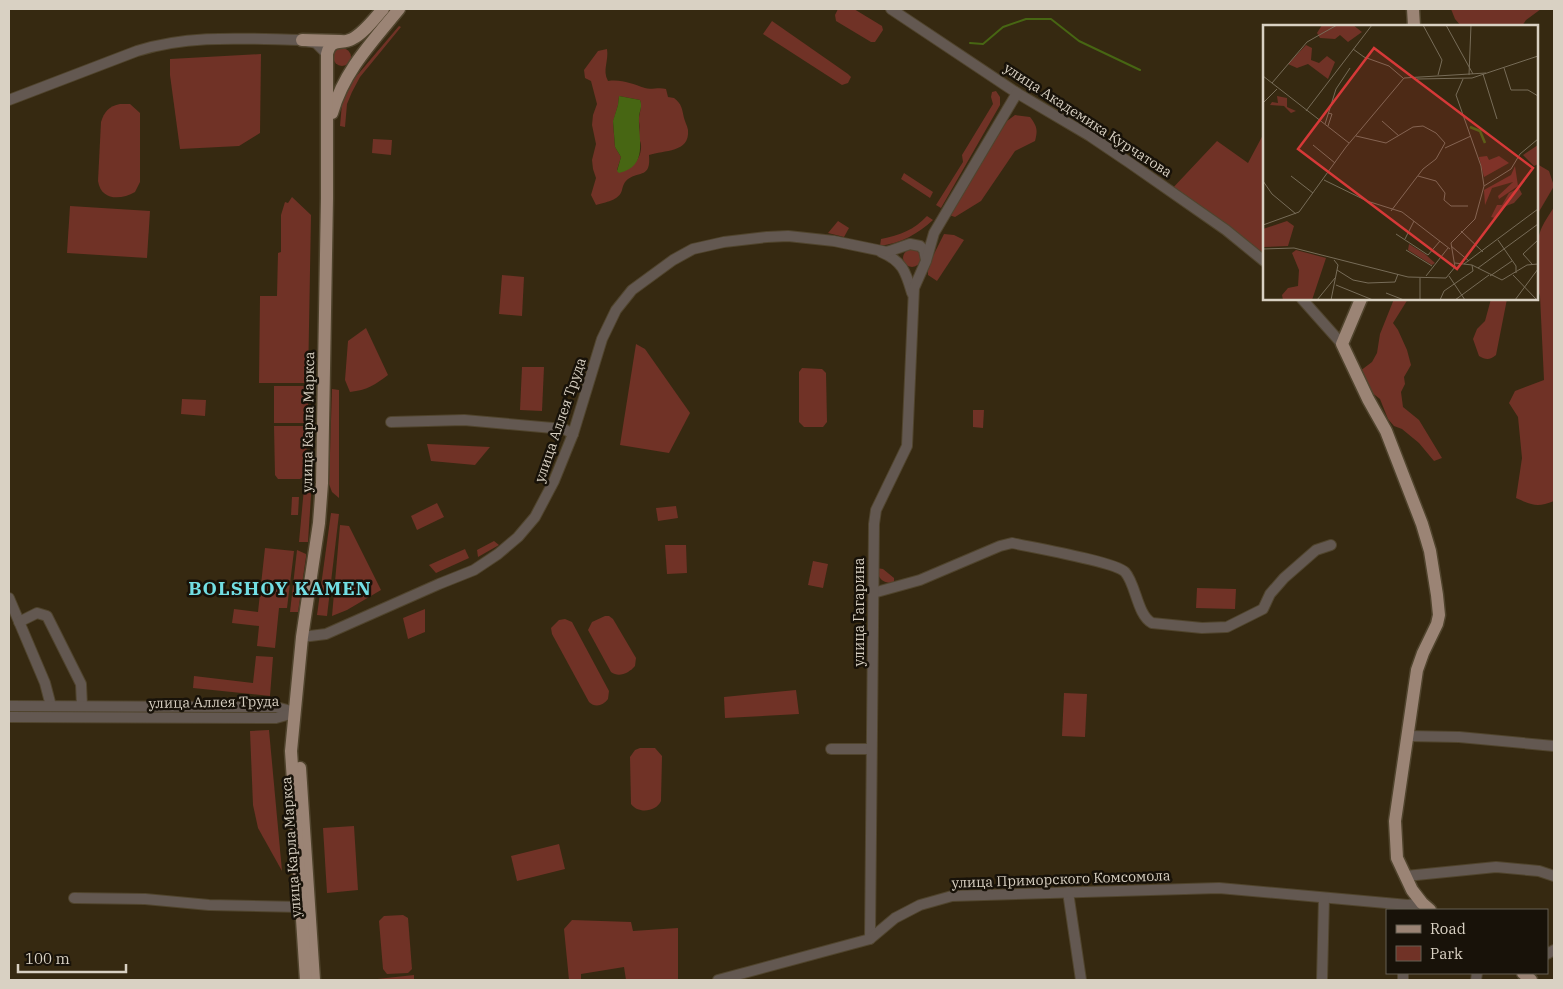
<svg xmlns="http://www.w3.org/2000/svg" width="1563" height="989" viewBox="0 0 1563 989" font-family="'IBM Plex Serif',serif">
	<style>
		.green { fill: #703226; fill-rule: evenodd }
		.water { fill: #476613 }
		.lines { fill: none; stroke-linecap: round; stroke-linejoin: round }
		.stream { stroke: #476613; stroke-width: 2 }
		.minor-casing { stroke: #50442d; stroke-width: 12 }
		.major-casing { stroke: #50442d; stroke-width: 15 }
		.minor { stroke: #635851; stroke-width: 10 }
		.major { stroke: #9b8475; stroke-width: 12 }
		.labels { text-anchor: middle; stroke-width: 5; stroke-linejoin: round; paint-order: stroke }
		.street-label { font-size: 14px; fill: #d9d1c3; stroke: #181209 }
		.district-label { font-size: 19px; font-weight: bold; letter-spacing: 1px; fill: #72dee4; stroke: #181209 }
		.inset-river { fill: none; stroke: #476613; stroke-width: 2.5 }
		.inset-road { fill: none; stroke: #776c58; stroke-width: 1 }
		.view { fill: #d63938; fill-opacity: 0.15; stroke: #d63938; stroke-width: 2.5 }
		.inset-edge { fill: none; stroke: #d9d1c3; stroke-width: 2.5 }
	</style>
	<rect width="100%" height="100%" fill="#362911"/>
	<g class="green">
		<polygon points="838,9 854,9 882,26 883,30 875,42 871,42 836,21 835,15"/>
		<polygon points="1451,9 1541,9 1526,20 1522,26 1461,26 1455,19"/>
		<polygon points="772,21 848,74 851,77 848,83 842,85 763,34"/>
		<polygon points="399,26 401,27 360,77 352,92 347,104 345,127 340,126 342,103 354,79"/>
		<circle cx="342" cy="57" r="9"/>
		<path d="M607 49C609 61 602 70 608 81 622 79 632 84 645 88 650 90 659 87 666 89L668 97 674 98C682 104 682 109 684 118 685 122 687 125 688 130 690 153 664 150 649 155 651 178 640 171 628 179 624 182 623 186 622 190 619 201 605 202 596 205L591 195 596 178 593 169 592 160 596 144 592 125 593 115 597 104 591 81 585 78 584 70 598 51ZM619 96 640 100C643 108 638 114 639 122 640 128 639 131 639 137 639 140 641 142 641 145 642 159 631 170 619 172L617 170 621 157 615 147 613 122 618 105Z"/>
		<polygon points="261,54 260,133 239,146 180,149 170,75 170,59"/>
		<polygon points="996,91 1000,97 1000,105 941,208 936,205 963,162 962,155 993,104 991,97 992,92"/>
		<path d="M120 104H130L140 113V182L135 192C121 200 101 201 98 181L101 122C104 112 109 106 120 104Z"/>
		<path d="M1015 115 1030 117C1037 126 1038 130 1035 141L1015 151 981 201 955 217 949 215 1007 121Z"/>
		<polygon points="1264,133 1264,260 1170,191 1217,141 1248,163"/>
		<polygon points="373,139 392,140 391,155 372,153"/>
		<polygon points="1537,164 1549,171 1554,186 1537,215"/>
		<polygon points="904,173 933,192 930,198 901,179"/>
		<polygon points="292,197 311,215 308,383 259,383 260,296 277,296 278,253 281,252 281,215 285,202 288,203"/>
		<polygon points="70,206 150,211 147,258 67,253"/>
		<path d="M1554 207V501C1537 508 1532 505 1516 498L1522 458 1518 417 1509 403 1515 391 1544 380 1540 296C1534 280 1534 244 1542 227 1545 220 1550 214 1554 207Z"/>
		<path d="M927 216 933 220C918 234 901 243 880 246L881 239C900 235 914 230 927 216Z"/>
		<polygon points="838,221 849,228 844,237 828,233"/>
		<polygon points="944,234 954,235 964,240 937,281 928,275 928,266"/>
		<circle cx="912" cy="258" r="9"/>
		<polygon points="502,275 524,277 522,316 499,314"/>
		<polygon points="1394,299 1408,299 1393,323 1398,330 1407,350 1411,365 1404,377 1405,384 1401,392 1403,407 1419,420 1442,458 1434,461 1419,443 1402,429 1394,426 1388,419 1380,399 1371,392 1360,371 1372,362 1377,353 1380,334"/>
		<path d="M1491 299H1507L1496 355C1490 360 1486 360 1479 356L1473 339 1477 329 1485 321Z"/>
		<path d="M366 328 388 375C375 385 367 390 350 392L345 380 348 341Z"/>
		<polygon points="636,344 645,349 690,413 669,453 620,445"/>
		<polygon points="522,367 544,367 542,411 520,410"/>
		<polygon points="802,368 822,369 826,373 827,422 823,427 804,427 799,422 799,372"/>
		<rect x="274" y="386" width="34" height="37"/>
		<polygon points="332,389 339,390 339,498 332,492 329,484"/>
		<polygon points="182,399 206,400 205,416 181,414"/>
		<polygon points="973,410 984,410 983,428 973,427"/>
		<polygon points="274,426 307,426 306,476 300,479 278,479 275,475"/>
		<polygon points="427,444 490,447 475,465 431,461"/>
		<polygon points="304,488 310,491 311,495 308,542 299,542"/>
		<polygon points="292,497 299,497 298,515 291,515"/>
		<polygon points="437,503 444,517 417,530 411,516"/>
		<polygon points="676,506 678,518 658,521 656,508"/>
		<polygon points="331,513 339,514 327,616 317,615"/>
		<polygon points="340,525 349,526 381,590 347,610 332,616"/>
		<polygon points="494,541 499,545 478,557 477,550"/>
		<polygon points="665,545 686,545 687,573 667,574"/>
		<polygon points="265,548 294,551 287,608 279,608 275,648 257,646 259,626 232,623 234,609 258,612"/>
		<polygon points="465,549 469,558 436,573 429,565"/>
		<polygon points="297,550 306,554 306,557 298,612 290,612"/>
		<polygon points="813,561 828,564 823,588 808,585"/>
		<path d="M877 568 883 569 894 578V583C883 584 877 578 877 568Z"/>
		<polygon points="1197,588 1236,589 1235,609 1196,608"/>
		<polygon points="425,609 425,632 408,639 403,618"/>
		<path d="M605 616H609L613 619 636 658 635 666C629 673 619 678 611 672L588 630 592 622Z"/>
		<path d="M565 619 572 622 609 691 608 699C603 706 595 708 589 702L552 634 551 628 559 620Z"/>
		<polygon points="256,656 273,657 270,696 193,688 194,676 253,683"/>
		<polygon points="796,690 799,714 725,718 724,697"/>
		<polygon points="1064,693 1087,694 1085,737 1062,736"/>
		<rect x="58" y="711" width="180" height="2"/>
		<polygon points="269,730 282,871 258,828 253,805 250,731"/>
		<path d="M640 748H655L662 756 661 801C656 812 638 814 631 804L630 757 635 750Z"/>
		<polygon points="354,826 358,890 327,893 323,828"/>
		<polygon points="559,844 565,869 517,881 511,856"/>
		<polygon points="403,915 408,918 412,969 408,973 387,974 383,969 379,921 384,916"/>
		<polygon points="572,920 631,922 633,931 678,928 678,979 673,980 626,980 624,967 581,974 581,980 569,980 564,929"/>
		<polygon points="414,975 414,980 368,980"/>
	</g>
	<path class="water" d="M619 96 640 100C643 107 639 111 639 118 638 140 649 166 619 173L617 171 621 157 615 147 613 121 618 105Z"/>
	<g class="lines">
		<polyline class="stream" points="970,43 983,44 1003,27 1026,19 1051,19 1079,41 1140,70"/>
		<defs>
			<g id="minor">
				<polyline points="891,9 1017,93 1090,136 1130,163 1226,230 1264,261"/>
				<path d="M9 100 137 51C191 34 247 39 302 40L316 43 327 54"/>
				<path d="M881 252C903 261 906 273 912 293"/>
				<polyline points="1302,299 1342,344"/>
				<polyline points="391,422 464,420 564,429 573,434"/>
				<path d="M873 593 920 580 1000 546 1012 543C1030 547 1116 562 1125 572 1136 584 1137 615 1152 623L1202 628 1227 627 1263 609 1270 594 1284 578 1316 550 1331 545"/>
				<polyline points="9,598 45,683 51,706"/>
				<polyline points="19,622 37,613 47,616 81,684 82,706"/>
				<polyline points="302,637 326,634 439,584 474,570 498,554 518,537 535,517 554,481 573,434 602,339 616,310 632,290 673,260 693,249 724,242 767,237 788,236 834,241 887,252 910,244 920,246 924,250 926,260"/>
				<polyline points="9,706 276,707 295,712"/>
				<polyline points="9,717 276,718 294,713"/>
				<polyline points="1407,736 1459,737 1554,746"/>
				<polyline points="831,749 871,749"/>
				<polyline points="1406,876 1496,867 1539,871 1554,876"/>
				<polyline points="1068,892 1081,980"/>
				<polyline points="74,898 145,899 209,905 301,907"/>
				<polyline points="870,939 874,524 876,510 907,446 914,288 926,261 934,233 1017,93"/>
				<polyline points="1547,954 1554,950"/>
				<polyline points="718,980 870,939 895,918 920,905 952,896 1219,888 1408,905 1422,903"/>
				<polyline points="1322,980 1324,898"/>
				<polyline points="1403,980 1403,973"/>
				<polyline points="1476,980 1477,973"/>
			</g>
			<g id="major">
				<polyline points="1413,9 1414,26"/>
				<polyline points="302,40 341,41"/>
				<path d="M332 113C344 71 372 42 399 9"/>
				<polyline points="1361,299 1342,344 1368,399 1386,431 1422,524 1430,551 1437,595 1439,615 1437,624 1423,653 1417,670 1395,821 1397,858 1412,890 1422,903 1430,910"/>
				<polyline points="300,768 314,980"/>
				<polyline points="1523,973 1531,980"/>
				<path d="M306 980 291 751 302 637 319 523 322 483 327 198V54C331 37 341 45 352 39 364 33 374 19 383 9"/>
			</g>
		</defs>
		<use href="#minor" class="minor-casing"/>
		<use href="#major" class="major-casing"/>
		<use href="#minor" class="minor"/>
		<use href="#major" class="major"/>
	</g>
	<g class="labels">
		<g class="street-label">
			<text transform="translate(1088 120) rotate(33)" y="5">улица Академика Курчатова</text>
			<text transform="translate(560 420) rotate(-71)" y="5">улица Аллея Труда</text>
			<text transform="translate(308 422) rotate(-89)" y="5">улица Карла Маркса</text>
			<text transform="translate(859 612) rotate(-90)" y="5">улица Гагарина</text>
			<text transform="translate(214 702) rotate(-1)" y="5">улица Аллея Труда</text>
			<text transform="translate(291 847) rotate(-94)" y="5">улица Карла Маркса</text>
			<text transform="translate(1061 879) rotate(-2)" y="5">улица Приморского Комсомола</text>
		</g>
		<g class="district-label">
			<text x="280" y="595">BOLSHOY KAMEN</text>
		</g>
	</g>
	<g transform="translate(1263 25)">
		<rect width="275" height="275" fill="#362911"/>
		<path d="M59 0H90L99 7 85 17 77 10 72 14 57 13 54 8ZM43 20 49 23 48 35 56 38 64 31 72 37 65 54 45 39 34 43 25 39ZM14 71 24 73V82L33 86 28 88 21 81 7 80 9 77 15 78ZM275 120V139L271 141 260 130ZM224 131 226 135 236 131 246 138 221 152 216 132ZM252 141 255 161 236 174 235 171 250 157 229 163 222 180 221 165 248 150ZM256 163 259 169 251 178 243 181 232 193 228 192 234 180H239L246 168ZM24 196 31 201 25 221 0 222V204ZM146 219 162 229 172 238 169 240 145 225ZM33 225 63 233 49 275H20L19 270 25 263 35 261 36 245 29 228Z" fill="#703226"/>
		<path class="inset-river" d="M207 102 217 106 222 118"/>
		<path class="inset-road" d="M160 0 179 35 175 50M183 0 210 49M90 24 101 32 126 41 140 53M241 43 248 65H265L275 71M220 49 234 94M206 50 208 0M0 51 86 118M154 54 209 53 275 31M200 54 193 70 218 141 221 161M9 58 44 17 74 0M0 78 14 64M43 86 109 0M119 96 136 111M62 99 73 64 87 43M65 101 69 89 65 88M93 111 123 118 150 102 160 101 173 108 182 118 173 134 160 144 128 186M50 120 72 138M182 123 208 111M28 151 50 168M155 151 173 156 182 168 181 175 188 181H205M61 155 104 176 139 187 187 224M0 156 9 169 33 189M0 200 36 187 83 122 141 53 223 48M198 206 220 227M133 209 165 230 177 216M142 214 151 196M235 215 253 241V248M188 221 206 236M0 224 31 223 145 252 183 253 192 242 188 218 212 194 221 161 248 144 257 129 275 114M143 225 169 241M192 238 209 240 239 255 264 240 275 239M201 239 275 184M269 239 260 229 275 215M215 243 275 199M74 245 90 255 105 258 132 257 135 249M250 250 274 275M163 251 185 223M186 251 202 275M227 251 249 236M73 260 110 275M123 268 141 275M54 275 72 253M68 275 75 240 71 235M157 275V253M177 275 181 266 210 246 209 240M192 275 226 250M252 275 275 244"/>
		<path class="view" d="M111 23 270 143 194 244 35 124Z"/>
		<rect width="275" height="275" class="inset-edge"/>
	</g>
	<rect width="1563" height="989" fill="none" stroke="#d9d1c3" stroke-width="20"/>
	<rect x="1386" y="909" width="162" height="65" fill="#181209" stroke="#655e53"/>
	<rect x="1396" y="925" width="25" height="8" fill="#9b8475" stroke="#655e53"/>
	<text x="1430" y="934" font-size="15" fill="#d9d1c3">Road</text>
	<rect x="1396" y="946" width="25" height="15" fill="#703226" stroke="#655e53"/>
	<text x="1430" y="959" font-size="15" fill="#d9d1c3">Park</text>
	<path d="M18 964v8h108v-8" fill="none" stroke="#d9d1c3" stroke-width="2.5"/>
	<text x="25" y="964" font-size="15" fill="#d9d1c3" stroke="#181209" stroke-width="4" paint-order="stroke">100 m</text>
</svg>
